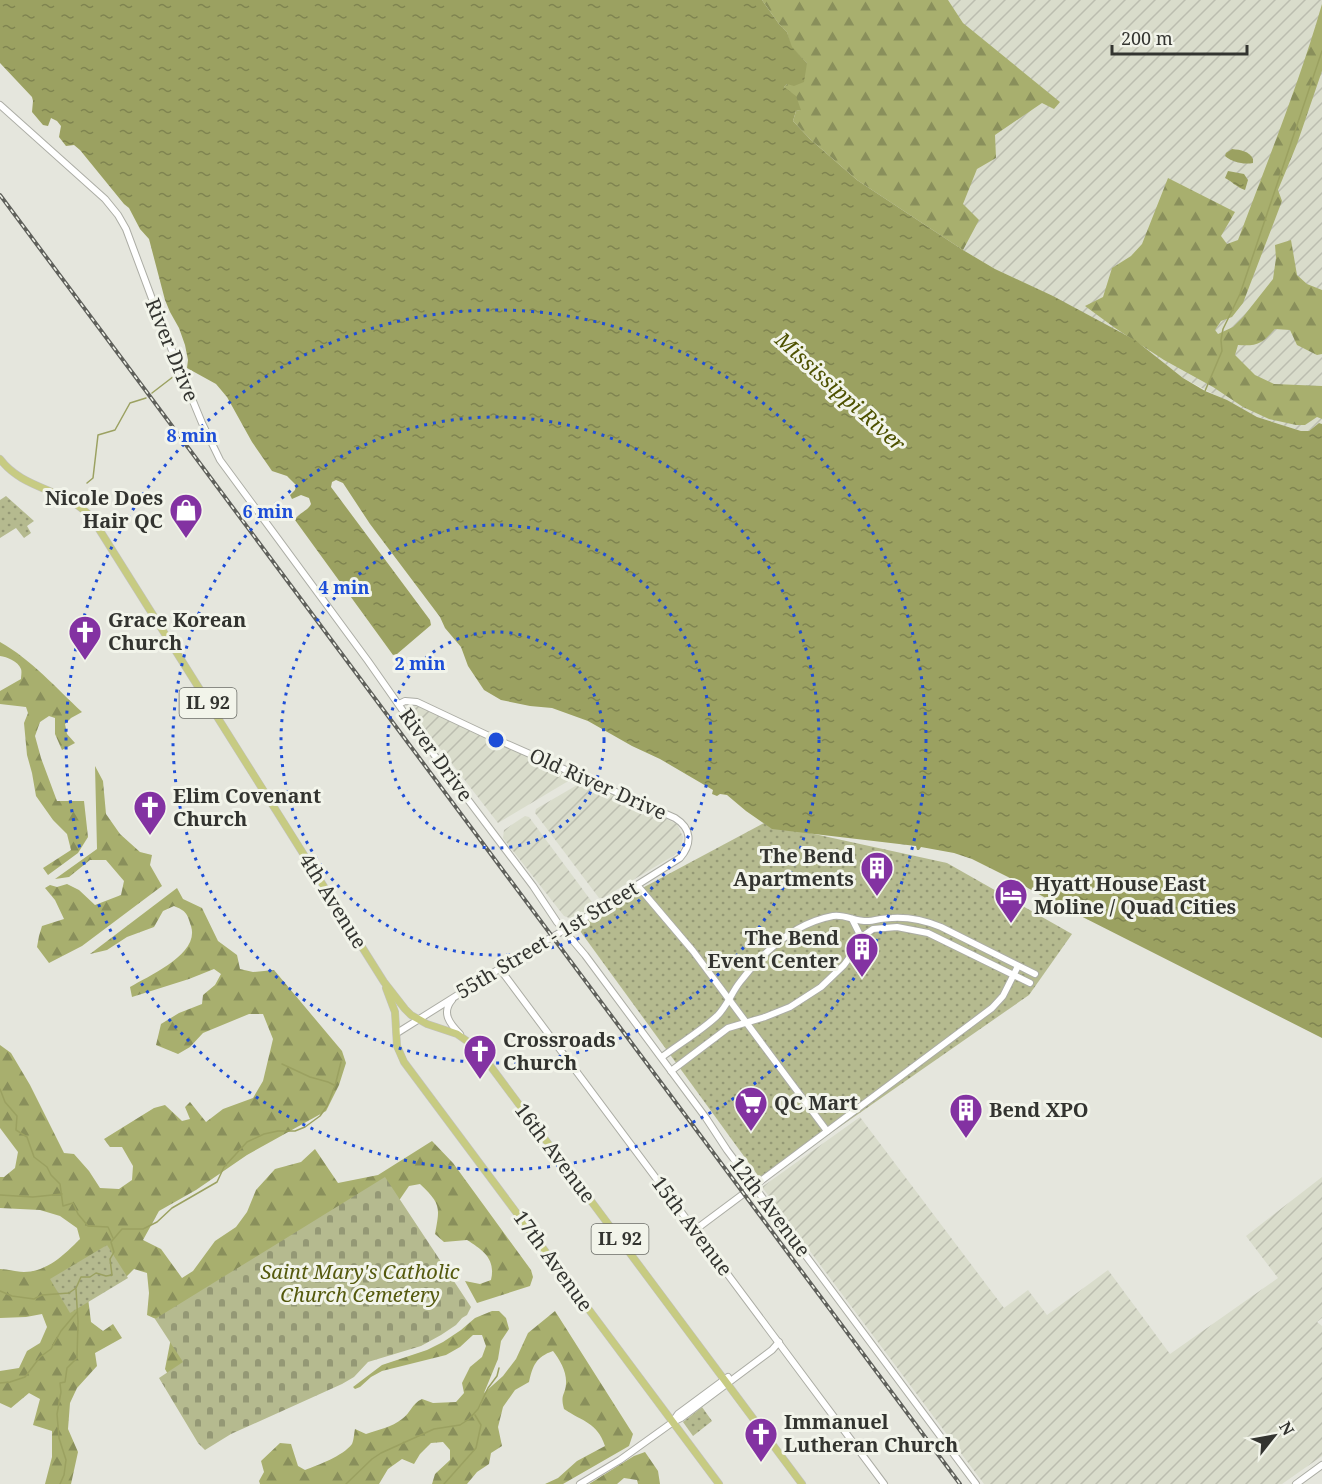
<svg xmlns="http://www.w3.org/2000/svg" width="1322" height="1484" viewBox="0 0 1322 1484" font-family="'Noto Serif',serif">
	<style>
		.industrial { fill: url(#industrial-furrows) }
		.forest { fill: url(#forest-firs) }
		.cemetery { fill: url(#cemetery-stones) }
		.park { fill: url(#park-dots) }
		.water { fill: url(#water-ripples) }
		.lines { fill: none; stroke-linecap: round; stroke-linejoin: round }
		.stream { stroke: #9ba161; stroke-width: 1.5 }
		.secondary-casing { stroke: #acada5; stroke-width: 8 }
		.primary-casing { stroke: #c2c2c1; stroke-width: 8 }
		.secondary { stroke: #fff; stroke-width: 6 }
		.primary { stroke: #c7cb82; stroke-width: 7 }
		.rail-casing { stroke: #5f605b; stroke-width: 4 }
		.rail { stroke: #f2f4ea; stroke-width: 1.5; stroke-dasharray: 4.5; stroke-linecap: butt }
		.ring { fill: none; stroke: #1d4ed8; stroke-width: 3; stroke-dasharray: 3 6 }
		.labels { text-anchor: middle; stroke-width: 6; stroke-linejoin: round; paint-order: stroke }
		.shield { fill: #f2f4ea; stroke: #6c6e68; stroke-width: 1.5 }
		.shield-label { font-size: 18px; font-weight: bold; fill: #333430 }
		.street-label { font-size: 20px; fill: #333430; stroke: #f2f4ea }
		.poi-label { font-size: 20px; font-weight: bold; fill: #333430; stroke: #f2f4ea; text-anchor: start }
		.park-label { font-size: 20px; font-style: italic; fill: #54590d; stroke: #f2f4ea }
		.water-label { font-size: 21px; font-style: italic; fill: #4d5100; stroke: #f2f4ea }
		.centre { fill: #1d4ed8; stroke: #f2f4ea; stroke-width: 3 }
		.ring-label { font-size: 18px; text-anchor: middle; font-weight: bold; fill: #1d4ed8; stroke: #f2f4ea; stroke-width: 6; stroke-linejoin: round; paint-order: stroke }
	</style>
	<defs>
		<pattern id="industrial-furrows" width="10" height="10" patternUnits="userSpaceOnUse" patternTransform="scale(1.5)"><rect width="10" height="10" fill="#d9dccb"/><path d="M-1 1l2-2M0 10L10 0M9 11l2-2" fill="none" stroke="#bbbdaf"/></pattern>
		<pattern id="forest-firs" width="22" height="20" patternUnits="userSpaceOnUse" patternTransform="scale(1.5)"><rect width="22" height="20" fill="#a8af6e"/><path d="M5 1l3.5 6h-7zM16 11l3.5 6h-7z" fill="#898f5b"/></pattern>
		<pattern id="cemetery-stones" width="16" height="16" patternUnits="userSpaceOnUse" patternTransform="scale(1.5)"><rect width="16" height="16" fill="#b5ba8f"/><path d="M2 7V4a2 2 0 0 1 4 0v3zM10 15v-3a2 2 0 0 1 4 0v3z" fill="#949875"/></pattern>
		<pattern id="park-dots" width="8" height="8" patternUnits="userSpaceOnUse" patternTransform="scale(1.5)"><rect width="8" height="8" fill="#b5ba8f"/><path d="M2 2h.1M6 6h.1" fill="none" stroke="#949875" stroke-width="1.8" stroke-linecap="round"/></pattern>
		<pattern id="water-ripples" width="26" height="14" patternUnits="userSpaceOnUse" patternTransform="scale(1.5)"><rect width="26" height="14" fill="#9ba161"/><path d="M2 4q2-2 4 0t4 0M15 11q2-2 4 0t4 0" fill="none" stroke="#7f8450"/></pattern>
	</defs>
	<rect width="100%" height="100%" fill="#e5e6dd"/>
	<g class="industrial">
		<polygon points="762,0 1322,0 1322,424 1319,423 1309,431 1301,431 1257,417 1183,378 1135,340 1052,296 995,269 963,250 857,180 779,24"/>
		<polygon points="415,704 497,743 575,777 498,823 411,711"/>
		<polygon points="584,781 677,824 683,837 681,848 673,856 603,898 599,898 535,813 536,809"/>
		<polygon points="525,816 529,817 592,902 591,907 572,919 564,916 503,838 504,830"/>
		<polygon points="860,1117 1004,1308 1028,1290 1047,1315 1108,1270 1170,1354 1278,1278 1246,1236 1322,1177 1322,1318 1317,1322 1322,1326 1322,1456 1282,1484 984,1484 762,1187"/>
	</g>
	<g class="forest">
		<polygon points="762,0 948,0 963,23 1060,102 1054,109 1042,103 995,135 996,158 977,169 963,204 979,220 963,250 857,180 810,139 793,121 796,111 800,110 784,87 807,63 791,47 787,32 779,24"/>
		<path d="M1322 4V71L1297 144 1278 190 1282 201 1243 303 1232 317 1221 321 1215 330 1218 334 1233 327 1243 317 1273 279 1276 258 1275 245 1291 240 1297 275 1307 284 1322 290V354L1317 355 1297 345 1290 330 1275 329C1261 344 1259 346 1238 345L1235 355 1255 375 1274 384 1322 386V419L1317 417 1305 425H1296L1269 419 1243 407 1213 387 1164 360 1115 328 1085 306 1103 297 1112 268 1131 256 1142 244 1168 178 1235 212 1221 236 1227 244 1238 240C1267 162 1299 84 1322 4Z"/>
		<path d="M0 642C32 660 56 688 82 712L71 718 65 724 67 734 75 743 62 750 55 734V718L49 716 40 722 35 736 41 758 57 801H84L88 837 78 853 48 875 43 868 71 850 67 834 53 820 36 796 32 773 27 755 24 723 28 713 26 707 0 704V691L21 679C21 676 22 672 21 669 18 661 7 657 0 656Z"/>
		<polygon points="95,766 103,781 106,814 120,834 140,852 152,855 150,865 162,886 82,946 49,963 37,947 39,936 42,926 64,919 55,900 45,888 50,885 57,887 67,884 79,890 95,905 121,895 124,881 106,860 90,860 69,877 55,879 97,849"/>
		<path d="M177 888 183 899 202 908 218 941 237 955 240 969 253 972 274 970 342 1051 346 1063 339 1085 326 1111 247 1155 196 1190 159 1211 143 1240 161 1249 182 1278 193 1271 215 1241 236 1227 247 1212 256 1190 275 1169 301 1162 315 1149 338 1183 378 1175 432 1141 453 1163 531 1270 533 1277 530 1286 477 1303 465 1281 480 1284 491 1280C496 1259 483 1250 467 1240L444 1242 435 1234C440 1207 441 1204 420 1184L409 1186 398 1202 200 1350 170 1378 165 1369 171 1338 169 1325 147 1315 149 1293 147 1273 134 1269 123 1280 88 1298 91 1322 103 1331 113 1324 122 1338 95 1353 97 1366 77 1388 70 1403 68 1429 78 1452 71 1484H45L52 1457V1431L33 1425 40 1399 29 1393 11 1408 0 1403V1371L19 1368 27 1351 40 1343 47 1327 42 1314 26 1317 0 1318V1269C8 1269 16 1272 24 1272 47 1272 65 1254 80 1239L77 1228 60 1216 40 1210 0 1208V1177H4L15 1168 18 1152 0 1128V1045L11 1053 30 1085 64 1153 74 1154 89 1171 100 1188 119 1189 132 1180 133 1166 122 1147H110L104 1139 154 1108 165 1105 182 1121 190 1119 185 1107 190 1102 206 1122 223 1109 253 1098 263 1081 273 1039 263 1014H249L203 1033 190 1047 178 1054 156 1045 161 1024 179 1013 202 1004 203 995 215 985 221 974 214 969 189 979 132 997 130 987C150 975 200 954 191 926 187 913 186 911 174 906L163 911 154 927 127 937 107 950 90 954Z"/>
		<path d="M492 1311H499L506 1318 509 1329 501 1341 498 1359 484 1393 503 1376 516 1359 528 1333 555 1311 633 1434 629 1446 563 1484H545L558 1478 577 1461 605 1446C597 1422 583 1422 564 1409 560 1394 565 1396 566 1384 567 1372 560 1360 553 1351 536 1357 533 1365 529 1382L515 1390 503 1407 498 1427 502 1446 491 1453 489 1464 477 1472 467 1484H432L435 1474 450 1460V1450L443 1442 431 1443 420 1454 414 1464 402 1459 388 1469 379 1484H260L259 1481 264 1472 261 1461 280 1443 291 1444 298 1466 305 1470C318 1465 343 1456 352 1444 354 1440 354 1433 355 1429L366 1434C378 1430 392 1427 402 1419 411 1413 411 1404 422 1399L433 1403 456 1402 464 1393 462 1383 470 1367 482 1357 486 1346 482 1335H473L460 1347 446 1355 382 1371 371 1377 360 1387 355 1389 353 1387 382 1365 427 1350 443 1342 461 1330 475 1318Z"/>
		<polygon points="645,1452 658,1471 660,1484 638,1484 637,1480 624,1478 617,1484 589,1484 634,1456"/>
	</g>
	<polygon class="cemetery" points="385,1177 471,1307 467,1315 462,1318 456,1325 441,1335 421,1346 368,1362 354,1377 342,1384 231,1434 205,1450 198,1443 159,1378 183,1362 155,1319"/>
	<g class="park">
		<polygon points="6,496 34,521 27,526 31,533 24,538 16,528 0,538 0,500"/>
		<polygon points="764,823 947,863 1072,934 1029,995 762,1181 575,924"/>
		<polygon points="107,1245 128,1278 70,1313 50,1279"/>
		<polygon points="702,1407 712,1421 693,1436 683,1422"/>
	</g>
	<g class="water">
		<path d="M0 0H762L779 24 787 32 792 47 807 63 804 82 794 86 787 84 784 87 796 96 801 110 796 111 793 121 810 139 857 180 963 250 995 269 1053 296 1135 340 1183 378 1205 391 1227 400 1257 417 1301 431H1309L1319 423 1322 424V1038L1051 901 1010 878 972 859 954 853 921 847 919 850H917L916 846 772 829 746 811 727 795 720 794 717 796 712 794 713 790 660 759 632 746 588 721 552 708 530 706 501 700 484 690 468 666 461 647 445 628 440 617 370 524 343 483 336 480 332 482 331 487 430 620 431 625 397 654 393 655 295 520C298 513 308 511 311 504L309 498 301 495 292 499 290 495 295 490 296 485 287 476 272 471 252 442 227 397 216 384 187 368 188 360 185 345 179 328 170 312 165 300 149 239 140 229 129 208 124 204 80 150 74 145 66 146 59 137 61 126 57 121 51 118 48 126 43 125 32 112 33 101 32 97 0 63Z"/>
		<path d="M1232 149C1241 150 1249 151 1253 159V163C1244 165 1232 162 1225 156L1226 153Z"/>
		<path d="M1228 171 1244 174 1248 180 1245 190C1238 188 1231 181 1225 178Z"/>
	</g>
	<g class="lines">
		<g class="stream">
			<polyline points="1205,391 1222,351 1221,340 1223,329 1240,294 1322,51"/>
			<polyline points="152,393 178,373"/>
			<polyline points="87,483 93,478 98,435 115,430 130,403 146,398"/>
			<polyline points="282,1064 310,1077 328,1082 334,1085"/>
			<polyline points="0,1089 5,1102 17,1116 16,1130 27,1137 34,1157 47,1167 51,1175 60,1184 63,1206 73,1203 78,1214 88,1226 108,1227 113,1238"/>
			<polyline points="0,1195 33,1197 62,1194"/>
			<polyline points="0,1291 12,1296 34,1299 42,1295 69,1293 76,1288 81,1277 90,1277 96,1273 106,1276 112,1275 110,1259 114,1252 111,1242 122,1229 143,1229 157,1222 172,1208 217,1182 224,1167 247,1142 264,1134 278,1131 295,1131 305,1127 320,1116 327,1106 335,1086 341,1062"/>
			<polyline points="0,1383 10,1382 25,1377 40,1357 51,1349 61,1331 77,1312"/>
			<polyline points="60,1484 64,1475 66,1460 59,1438 57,1414 61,1392 60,1383 65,1382 67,1368 77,1358 78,1322 76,1289"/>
			<polyline points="346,1484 372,1459 381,1453 434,1429 460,1425 469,1419 478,1409 488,1388 497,1376 499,1368"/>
			<polyline points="444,1484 476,1448 481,1425 475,1415"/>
		</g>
		<defs>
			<g id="secondary">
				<polyline points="0,105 105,199 118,215 126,229 164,331 202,423 220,460 368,661 429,748 533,886 557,922 585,955 706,1118 727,1150 976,1484"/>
				<polyline points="637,885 693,951 827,1131"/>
				<polyline points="852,919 861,937"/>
				<polyline points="500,969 884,1484"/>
				<path d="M452 1000C441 1013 450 1024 460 1034"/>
				<path d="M397 1033 531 949 575 924 680 858C693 843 691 828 675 818L489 736 417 702 405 701 399 704"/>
				<path d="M662 1057C679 1044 701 1031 717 1016 727 1006 732 992 740 982 763 952 795 923 833 916 845 914 856 922 869 921 876 920 884 918 892 918 908 917 926 921 941 927L1035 974"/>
				<polyline points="671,1071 728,1028 765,1017 790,1007 821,987 844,965 852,954 860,938 873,929 897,927 928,933 1030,983"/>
				<polyline points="695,1230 992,1008 1003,996 1018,966"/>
				<polyline points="673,1421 678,1414 728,1377"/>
				<polyline points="580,1484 620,1460 673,1422 681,1418 772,1350 779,1342"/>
				<polyline points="1296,1484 1322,1465"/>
			</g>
			<g id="primary">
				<path d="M0 459C24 491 66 488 92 518L384 982 405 1009 411 1015 427 1024 457 1034 477 1048 802 1484"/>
				<polyline points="386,988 395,1012 397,1046 404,1062 719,1484"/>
			</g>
		</defs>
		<use href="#secondary" class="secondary-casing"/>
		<use href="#primary" class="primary-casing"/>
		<use href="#secondary" class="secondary"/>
		<use href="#primary" class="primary"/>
		<defs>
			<polyline id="rail" points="0,195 960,1484"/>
		</defs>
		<use href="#rail" class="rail-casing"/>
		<use href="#rail" class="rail"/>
	</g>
	<g class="ring">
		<circle cx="496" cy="740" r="108"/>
		<circle cx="496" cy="740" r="215"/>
		<circle cx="496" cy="740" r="323"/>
		<circle cx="496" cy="740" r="430"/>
	</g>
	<defs>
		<symbol id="shop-pin" viewBox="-11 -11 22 30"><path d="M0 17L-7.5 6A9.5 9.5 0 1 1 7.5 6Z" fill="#8332a2" stroke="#f2f4ea"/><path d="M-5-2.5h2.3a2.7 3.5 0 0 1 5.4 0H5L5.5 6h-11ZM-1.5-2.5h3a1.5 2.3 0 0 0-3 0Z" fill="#fff"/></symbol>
		<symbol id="church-pin" viewBox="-11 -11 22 30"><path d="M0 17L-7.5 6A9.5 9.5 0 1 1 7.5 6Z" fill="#8332a2" stroke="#f2f4ea"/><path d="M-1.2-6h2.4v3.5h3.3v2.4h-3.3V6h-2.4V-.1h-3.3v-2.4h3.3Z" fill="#fff"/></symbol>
		<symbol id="building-pin" viewBox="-11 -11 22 30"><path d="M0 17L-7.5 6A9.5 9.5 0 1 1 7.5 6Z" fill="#8332a2" stroke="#f2f4ea"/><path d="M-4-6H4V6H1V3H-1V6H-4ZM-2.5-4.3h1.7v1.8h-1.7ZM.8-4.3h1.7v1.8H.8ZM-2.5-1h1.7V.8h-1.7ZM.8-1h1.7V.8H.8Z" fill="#fff"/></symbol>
		<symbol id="hotel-pin" viewBox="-11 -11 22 30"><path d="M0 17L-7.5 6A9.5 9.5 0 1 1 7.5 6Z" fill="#8332a2" stroke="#f2f4ea"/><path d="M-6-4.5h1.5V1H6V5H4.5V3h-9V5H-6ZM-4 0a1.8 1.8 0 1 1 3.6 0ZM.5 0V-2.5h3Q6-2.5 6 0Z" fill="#fff"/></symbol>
		<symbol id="supermarket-pin" viewBox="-11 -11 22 30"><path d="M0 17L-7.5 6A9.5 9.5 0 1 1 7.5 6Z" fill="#8332a2" stroke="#f2f4ea"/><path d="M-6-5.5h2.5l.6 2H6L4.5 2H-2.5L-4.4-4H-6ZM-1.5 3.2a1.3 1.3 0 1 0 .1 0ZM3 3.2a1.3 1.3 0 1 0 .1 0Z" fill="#fff"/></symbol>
	</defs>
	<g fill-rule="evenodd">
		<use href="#shop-pin" x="167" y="491" width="38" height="52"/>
		<use href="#church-pin" x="66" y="613" width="38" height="52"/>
		<use href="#church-pin" x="131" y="788" width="38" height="52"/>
		<use href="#building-pin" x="858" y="849" width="38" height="52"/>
		<use href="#hotel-pin" x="992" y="876" width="38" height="52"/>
		<use href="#building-pin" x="843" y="930" width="38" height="52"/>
		<use href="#church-pin" x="461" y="1032" width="38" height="52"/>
		<use href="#supermarket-pin" x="732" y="1084" width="38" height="52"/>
		<use href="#building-pin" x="947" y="1091" width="38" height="52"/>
		<use href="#church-pin" x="742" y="1415" width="38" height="52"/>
	</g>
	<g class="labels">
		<g class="shield">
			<rect x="179.5" y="688" width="57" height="30" rx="4.5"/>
			<rect x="591.5" y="1224" width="57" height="30" rx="4.5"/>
		</g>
		<g class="shield-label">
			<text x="208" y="709">IL 92</text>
			<text x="620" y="1245">IL 92</text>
		</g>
		<g class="street-label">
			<text transform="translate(172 350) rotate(68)" y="7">River Drive</text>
			<text transform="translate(436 755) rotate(54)" y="7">River Drive</text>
			<text transform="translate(598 784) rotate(24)" y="7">Old River Drive</text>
			<text transform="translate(333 901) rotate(58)" y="7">4th Avenue</text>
			<text transform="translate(547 940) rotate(-31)" y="7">55th Street - 1st Street</text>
			<text transform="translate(555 1153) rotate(53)" y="7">16th Avenue</text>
			<text transform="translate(770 1207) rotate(53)" y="7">12th Avenue</text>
			<text transform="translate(692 1226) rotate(53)" y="7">15th Avenue</text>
			<text transform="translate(553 1261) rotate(54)" y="7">17th Avenue</text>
		</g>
		<g class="poi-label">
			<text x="163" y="505" text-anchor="end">Nicole Does<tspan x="163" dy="23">Hair QC</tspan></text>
			<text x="108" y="627">Grace Korean<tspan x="108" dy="23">Church</tspan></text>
			<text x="173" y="803">Elim Covenant<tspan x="173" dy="23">Church</tspan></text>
			<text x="854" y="863" text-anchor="end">The Bend<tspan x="854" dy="23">Apartments</tspan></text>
			<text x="1034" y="891">Hyatt House East<tspan x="1034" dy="23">Moline / Quad Cities</tspan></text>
			<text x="839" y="945" text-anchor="end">The Bend<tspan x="839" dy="23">Event Center</tspan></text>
			<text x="503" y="1047">Crossroads<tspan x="503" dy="23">Church</tspan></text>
			<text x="774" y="1110">QC Mart</text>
			<text x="989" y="1117">Bend XPO</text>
			<text x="784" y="1429">Immanuel<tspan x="784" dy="23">Lutheran Church</tspan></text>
		</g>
		<g class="park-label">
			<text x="360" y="1279">Saint Mary's Catholic<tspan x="360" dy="23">Church Cemetery</tspan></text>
		</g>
		<g class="water-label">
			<text transform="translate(840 392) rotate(42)" y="7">Mississippi River</text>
		</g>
	</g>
	<circle cx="496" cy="740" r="9" class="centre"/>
	<g class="ring-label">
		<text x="192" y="442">8 min</text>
		<text x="268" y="518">6 min</text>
		<text x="344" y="594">4 min</text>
		<text x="420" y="670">2 min</text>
	</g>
	<g transform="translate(1274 1436) rotate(59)" stroke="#f2f4ea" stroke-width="4.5" paint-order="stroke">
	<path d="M0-4.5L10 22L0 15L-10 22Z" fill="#333430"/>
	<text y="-9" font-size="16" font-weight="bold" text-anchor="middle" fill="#333430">N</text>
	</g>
	<path d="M1112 45v9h135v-9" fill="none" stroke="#333430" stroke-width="3"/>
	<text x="1121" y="45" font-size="18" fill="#333430" stroke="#f2f4ea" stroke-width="4.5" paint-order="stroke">200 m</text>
</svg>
